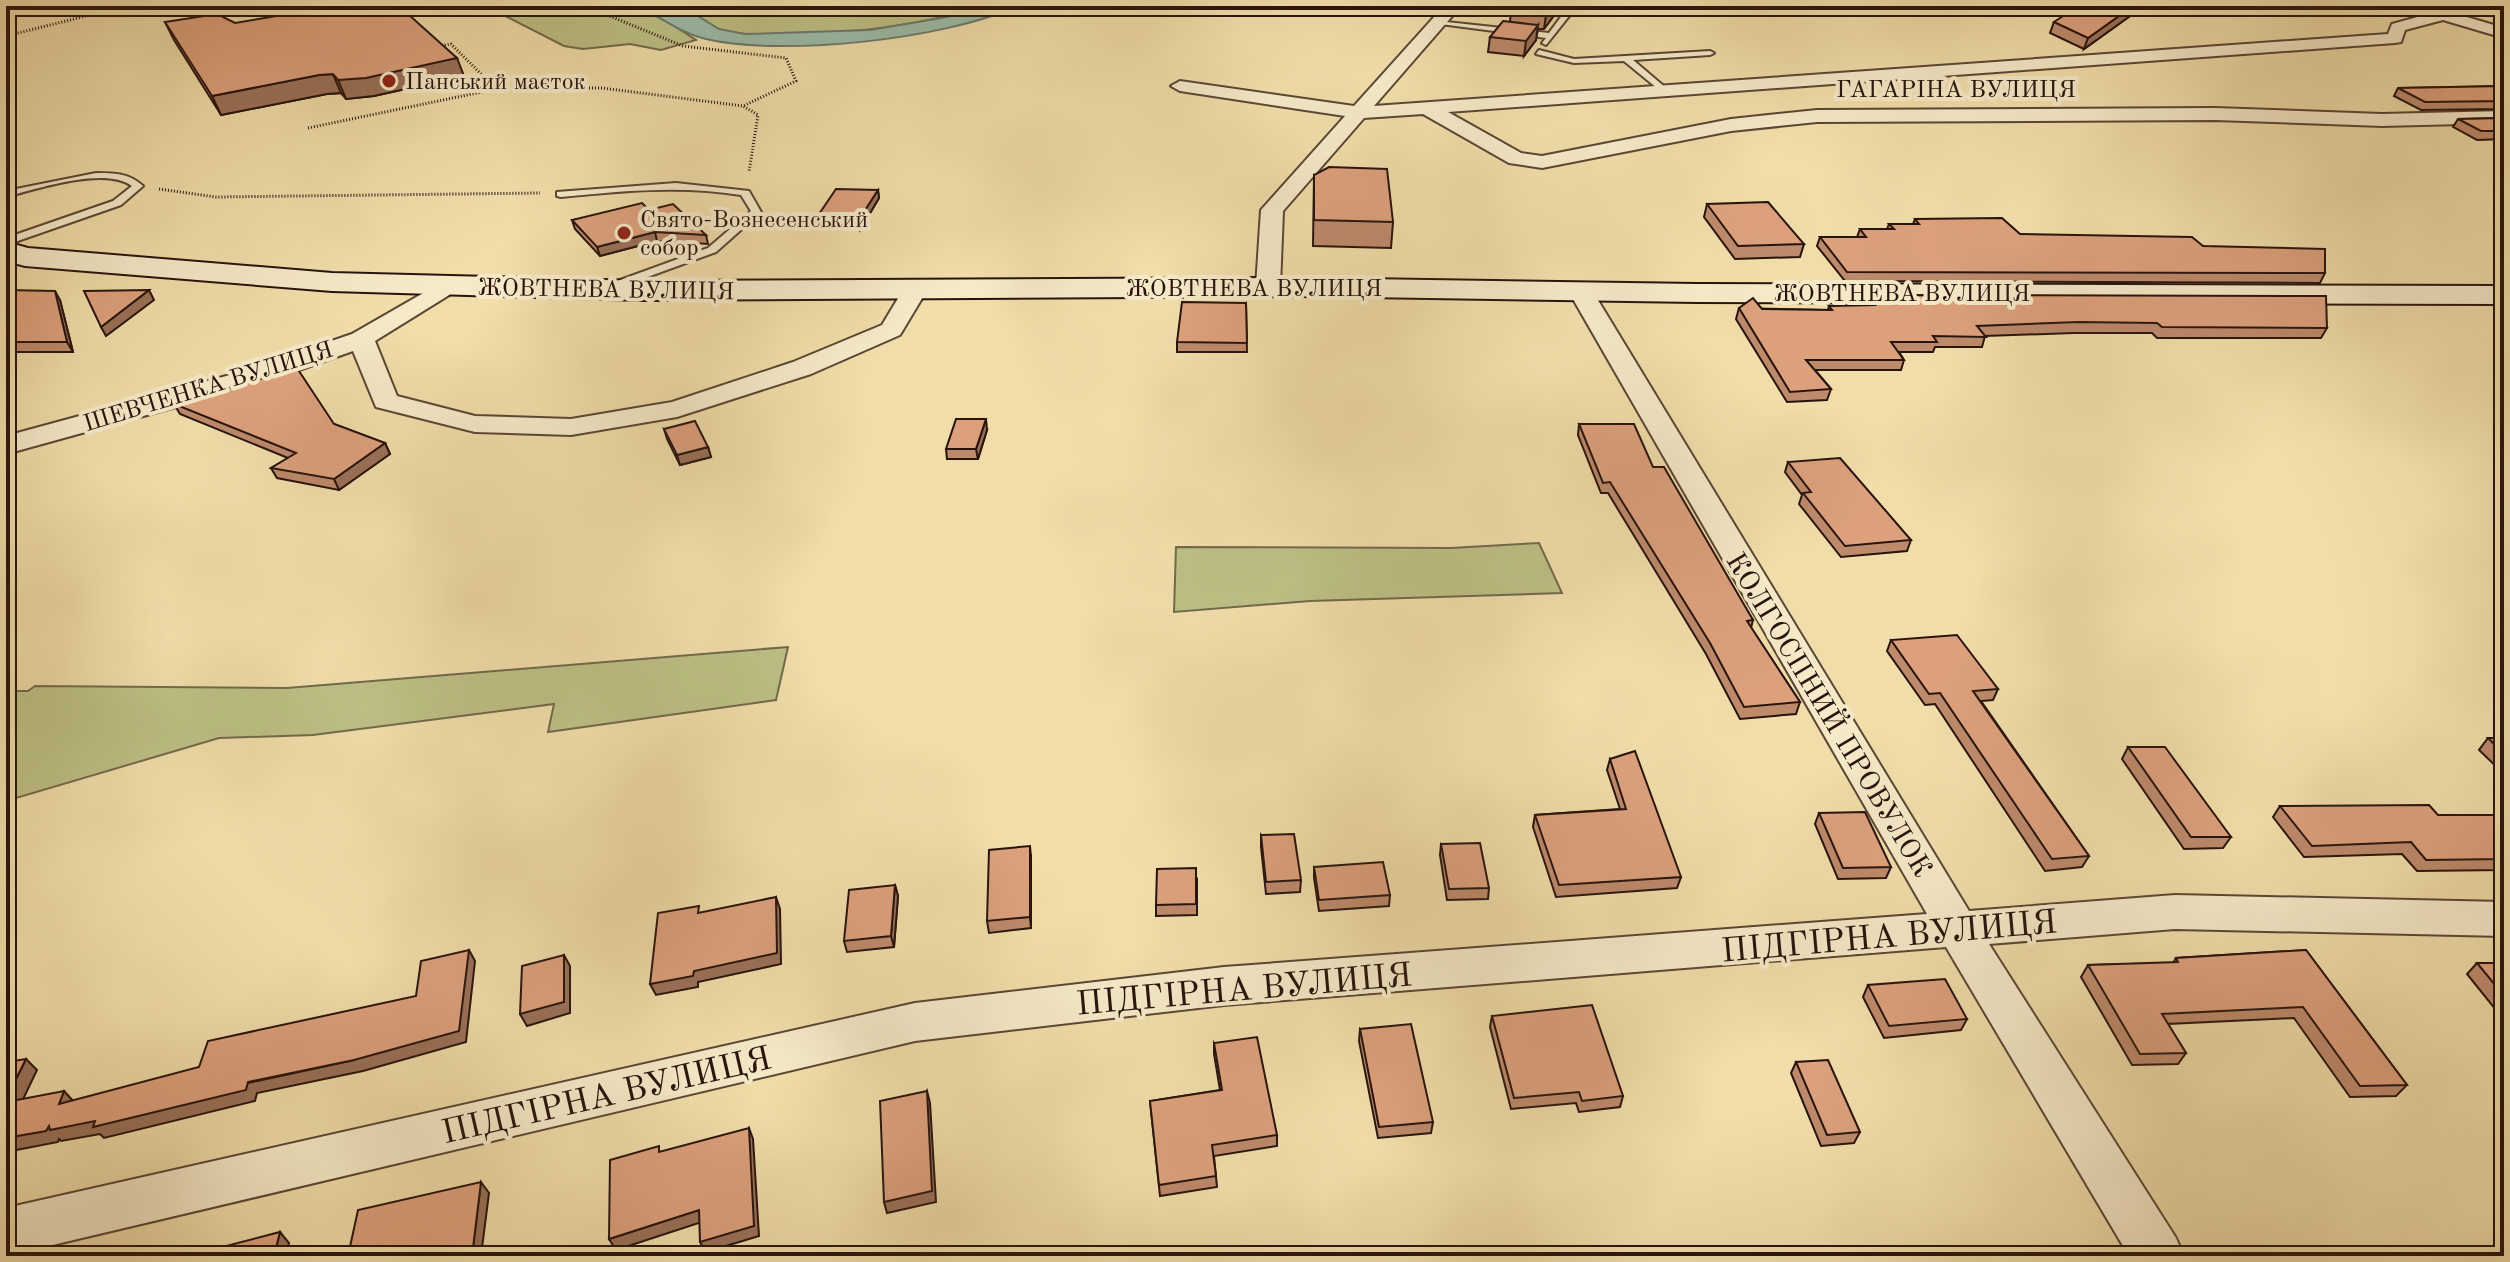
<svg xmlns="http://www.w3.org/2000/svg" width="2510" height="1262" viewBox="0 0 2510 1262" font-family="'Old Standard TT',serif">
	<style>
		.green { fill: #bdc086; stroke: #726a4a; stroke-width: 2 }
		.water { fill: #9abca8; stroke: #6c796a; stroke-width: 2 }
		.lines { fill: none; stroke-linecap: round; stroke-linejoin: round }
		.lane-casing { stroke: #5a4634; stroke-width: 4 }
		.street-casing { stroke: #5a4634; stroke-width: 4 }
		.secondary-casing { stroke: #28140d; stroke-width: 4 }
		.path { stroke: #28140d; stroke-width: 3; stroke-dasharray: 1 2; stroke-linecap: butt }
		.lane { fill: #f5e9c8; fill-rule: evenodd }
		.street { fill: #f5e9c8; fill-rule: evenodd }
		.secondary { fill: #f5e9c8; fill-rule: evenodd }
		.wall { fill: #bd8a6c; stroke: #28140d; stroke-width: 2 }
		.shaded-wall { fill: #9a7058; stroke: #28140d; stroke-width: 2 }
		.building { fill: #dca07d; stroke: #28140d; stroke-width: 2 }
		.poi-dot { fill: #8f2418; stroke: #f5e9c8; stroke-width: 3 }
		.labels { text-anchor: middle; stroke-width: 8; stroke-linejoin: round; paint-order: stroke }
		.far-poi-label { font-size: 24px; fill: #28140d; stroke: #f5e9c8; text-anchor: start }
		.far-street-label { font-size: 24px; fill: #28140d; stroke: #f5e9c8 }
		.street-label { font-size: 28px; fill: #28140d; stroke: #f5e9c8 }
		.near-street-label { font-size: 34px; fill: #28140d; stroke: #f5e9c8 }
	</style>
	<rect width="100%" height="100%" fill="#f0ddaa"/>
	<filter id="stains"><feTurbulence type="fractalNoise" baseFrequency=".0025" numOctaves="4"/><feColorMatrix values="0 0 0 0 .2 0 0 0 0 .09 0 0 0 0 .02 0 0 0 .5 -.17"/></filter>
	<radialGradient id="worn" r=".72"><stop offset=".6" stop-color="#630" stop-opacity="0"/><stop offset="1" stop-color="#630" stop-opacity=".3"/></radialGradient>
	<g class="green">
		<polygon points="486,6 636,6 654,13 696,40 661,50 630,44 583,49 564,46"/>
		<path d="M682 6H981C916 28 848 34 780 34 760 34 738 36 719 29 706 24 694 13 682 6Z"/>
		<polygon points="1539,543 1562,593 1310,601 1174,612 1176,547 1451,548"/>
		<polygon points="788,647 776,700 548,732 554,704 313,735 219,738 6,801 6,691 28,691 35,686 287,688"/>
	</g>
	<path class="water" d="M634 6H682L719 29 745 34 870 30 947 17 982 6H1017C946 39 783 57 706 39 679 33 660 15 634 6Z"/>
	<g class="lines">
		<defs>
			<g id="lane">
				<polygon points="1569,6 1577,6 1546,45 1542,43 1546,38 1433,23 1437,21 1549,33"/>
				<polygon points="1539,50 1574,59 1710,51 1714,53 1710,55 1633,60 1666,88 1667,90 1663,93 1624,61 1574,63 1536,54"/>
				<path d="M96 173C114 173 129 173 143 186L121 205 6 245V238L113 201 132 186C105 166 36 189 6 197V191Z"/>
				<path d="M676 183 749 191 761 212 716 252 609 291H601V287L708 248 751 211 741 195C681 185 621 191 561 197L557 196V192Z"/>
			</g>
			<g id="street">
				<polygon points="1444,6 1461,6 1374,106 2388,34 2392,24 2443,10 2504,28 2504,38 2443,20 2405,30 2401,42 2395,43 1448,112 1521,153 1542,156 1731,119 1817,110 2215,108 2382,114 2504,111 2504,123 2382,126 2215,120 1817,122 1731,131 1542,168 1509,163 1423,114 1364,118 1283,211 1280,287 1276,292 1260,292 1256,287 1261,210 1345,116 1180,91 1171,86 1180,81 1354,106"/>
				<polygon points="446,280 458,287 454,292 375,341 397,396 475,416 571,419 672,402 793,362 882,325 906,285 915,283 927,290 900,335 811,374 677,417 571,435 475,432 376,407 353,351 259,384 6,454 6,436 241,372 352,334"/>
				<polygon points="1581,285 1593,292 1969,911 2175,895 2504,902 2504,936 2175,929 1989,944 2176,1238 2184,1256 2129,1256 1946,947 1224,1005 915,1041 6,1256 6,1208 915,1003 1224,967 1927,914 1569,292"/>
			</g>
			<polygon id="secondary" points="6,242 28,248 332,273 641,281 1298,278 1697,284 2504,286 2504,304 1697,302 1298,296 641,300 332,291 25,266 6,261"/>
		</defs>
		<use href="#lane" class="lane-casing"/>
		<use href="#street" class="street-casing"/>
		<use href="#secondary" class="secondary-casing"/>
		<g class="path">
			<polyline points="585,6 683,46 786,58 796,81 743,106 758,115 749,172"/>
			<polyline points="2336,6 2363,15"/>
			<polyline points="6,36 126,6"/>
			<polyline points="496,89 602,88 743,106"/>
			<polyline points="308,128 496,89 451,44 440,46"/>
			<polyline points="159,189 216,197 540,193"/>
		</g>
		<use href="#lane" class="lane"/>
		<use href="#street" class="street"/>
		<use href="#secondary" class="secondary"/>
	</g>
	<g class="wall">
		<polygon points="1561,6 1544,29 1538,29 1536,40 1524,56 1488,52 1490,37 1510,22 1511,11"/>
		<polygon points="2144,6 2084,49 2050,33 2054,22"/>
		<polygon points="165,22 235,23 464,76 374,96 346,99 341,93 327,94 221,115 174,40"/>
		<polygon points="2504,86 2504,109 2421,110 2394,96 2398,88"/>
		<polygon points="2504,118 2504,139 2477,140 2453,127 2458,119"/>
		<polygon points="1314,175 1393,222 1391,248 1313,246"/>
		<polygon points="878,190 879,198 860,230 817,229 815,220"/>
		<polygon points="1707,204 1804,244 1800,257 1735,259 1704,217"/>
		<polygon points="649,210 706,235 708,244 657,241 600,256 575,229 572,220"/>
		<polygon points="1915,219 2020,234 2203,246 2325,273 2320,283 1845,281 1817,246 1820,237 1857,237 1860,229 1887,229 1889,224 1913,224"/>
		<polygon points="6,290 60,300 73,352 6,352"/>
		<polygon points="1867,295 2327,328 2321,338 2157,338 2152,333 2074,333 1985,336 1982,347 1935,347 1933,352 1899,352 1904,360 1901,370 1815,370 1831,389 1827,400 1787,402 1736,319 1739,308 1828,310 1829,306 1864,305"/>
		<polygon points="1246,303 1247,352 1177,352 1177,342"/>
		<polygon points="174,404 334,424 385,443 390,454 339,490 277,478 271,468 288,458 180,414"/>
		<polygon points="1579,424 1653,467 1753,620 1751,628 1800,702 1796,714 1740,719 1706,654 1608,493 1601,493 1578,435"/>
		<polygon points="664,429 708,447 711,457 680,465 667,439"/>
		<polygon points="987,430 978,459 947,459 946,449"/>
		<polygon points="1788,462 1911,540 1907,551 1841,557 1799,504 1802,495 1785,472"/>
		<polygon points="1891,640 1998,689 1993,700 1981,701 2089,856 2082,867 2045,871 1935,704 1925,705 1887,651"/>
		<polygon points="2488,738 2504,738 2504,774 2479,750"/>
		<polygon points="2128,747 2231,837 2223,848 2184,849 2122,759"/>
		<polygon points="1610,759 1681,877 1677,888 1556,897 1533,827 1535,815 1620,809 1607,770"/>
		<polygon points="2280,806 2438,815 2504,815 2504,870 2417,871 2402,854 2304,857 2273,817"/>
		<polygon points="1819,813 1891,867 1886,878 1838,879 1815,824"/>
		<polygon points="1261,835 1301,880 1300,892 1266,894 1261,847"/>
		<polygon points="1441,844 1489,888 1488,899 1447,900 1440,855"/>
		<polygon points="1031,857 1031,928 989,933 987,921"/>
		<polygon points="1314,867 1390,895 1389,906 1319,911 1314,878"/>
		<polygon points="1197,879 1197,915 1156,916 1156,905"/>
		<polygon points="895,885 898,896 894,947 847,952 844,941"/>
		<polygon points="2306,950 2407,1085 2396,1096 2350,1097 2294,1018 2168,1024 2186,1053 2178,1064 2132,1065 2081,977 2088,965 2173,963 2176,958"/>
		<polygon points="2477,963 2504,963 2504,1020 2467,974"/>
		<polygon points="1868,985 1967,1019 1961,1030 1884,1038 1863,997"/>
		<polygon points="1492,1016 1623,1096 1620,1107 1579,1112 1576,1103 1511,1109 1490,1027"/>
		<polygon points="1360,1029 1433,1122 1431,1133 1378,1138 1359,1041"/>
		<polygon points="1214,1043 1277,1135 1277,1146 1214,1156 1217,1187 1160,1196 1150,1101 1220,1090 1214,1054"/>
		<polygon points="1796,1062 1860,1132 1854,1143 1821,1146 1791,1073"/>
	</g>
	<g class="shaded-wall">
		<polygon points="1553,6 1561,6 1544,29 1546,15"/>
		<polygon points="2133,6 2144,6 2084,49 2088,38"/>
		<polygon points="1538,25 1536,40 1524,56 1526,41"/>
		<polygon points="457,58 464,76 374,96 346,99 338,80"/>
		<polygon points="333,74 341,93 327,94 221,115 212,96 319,75"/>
		<polygon points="878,190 879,198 860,230 858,221"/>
		<polygon points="655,232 657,241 600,256 597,247"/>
		<polygon points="149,290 154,300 106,336 101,327"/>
		<polygon points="55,291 60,300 73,352 67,342"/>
		<polygon points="986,419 987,430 978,459 976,449"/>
		<polygon points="385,443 390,454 339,490 334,479"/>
		<polygon points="708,447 711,457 680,465 677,455"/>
		<polygon points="1030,846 1031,857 1031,928 1030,917"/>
		<polygon points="895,885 898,896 894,947 891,936"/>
		<polygon points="776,897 780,909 781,964 698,982 698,987 656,995 650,984 694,971"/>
		<polygon points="469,950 475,961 466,1042 363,1071 257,1093 255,1101 104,1138 100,1134 61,1141 59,1139 58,1142 6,1152 6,1138 49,1126 354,1060"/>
		<polygon points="564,955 570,966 570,1013 527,1026 520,1014"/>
		<polygon points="26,1059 37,1070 16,1114 6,1104 6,1099"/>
		<polygon points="64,1091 75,1103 59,1104"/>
		<polygon points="927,1091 930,1103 936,1202 887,1213 884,1202"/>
		<polygon points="749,1128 753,1139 759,1236 706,1252 700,1242"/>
		<polygon points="481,1182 489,1193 481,1256 472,1256"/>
		<polygon points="699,1210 705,1221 616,1250 609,1239"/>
		<polygon points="280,1232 289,1243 286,1256 274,1256"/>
	</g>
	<g class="building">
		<polygon points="336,6 399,6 457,58 366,78 338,80 333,74 319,75 212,96 165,22 217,14 235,23"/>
		<polygon points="1515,6 1553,6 1546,15 1511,11"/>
		<polygon points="2078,6 2133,6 2088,38 2054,22"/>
		<polygon points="1503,21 1538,25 1526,41 1490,37"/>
		<polygon points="2504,86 2504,101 2425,102 2398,88"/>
		<polygon points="2504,118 2504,131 2481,131 2458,119"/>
		<polygon points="1329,167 1387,169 1393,222 1314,220 1314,175"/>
		<polygon points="836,189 878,190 858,221 815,220"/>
		<polygon points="1768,202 1804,244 1738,246 1707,204"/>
		<polygon points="642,203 649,210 673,204 706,235 655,232 597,247 572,220"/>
		<polygon points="2002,218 2020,234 2192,237 2203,246 2325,249 2325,273 1847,272 1820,237 1866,237 1860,229 1894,229 1889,224 1919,224 1915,219"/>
		<polygon points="6,290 55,291 67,342 6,342"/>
		<polygon points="149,290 101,327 84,291"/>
		<polygon points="1867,295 2326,296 2327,328 2162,327 2157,323 2078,322 1977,326 1986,337 1933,336 1937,342 1891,342 1904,360 1806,360 1831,389 1790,392 1739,308 1753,298 1762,309 1832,310 1829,306 1875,305"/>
		<polygon points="1182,302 1246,303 1247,343 1177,342"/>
		<polygon points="297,368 334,424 385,443 334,479 271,468 296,453 174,404"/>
		<polygon points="956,419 986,419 976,449 946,449"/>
		<polygon points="695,421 708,447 677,455 664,429"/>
		<polygon points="1579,424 1634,424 1653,467 1664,467 1753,620 1747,621 1800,702 1744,707 1710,643 1610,482 1603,483"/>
		<polygon points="1840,458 1911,540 1845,546 1803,493 1811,492 1788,462"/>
		<polygon points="1957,635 1998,689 1973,691 2089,856 2052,859 1940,693 1929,694 1891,640"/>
		<polygon points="2488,738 2504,738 2504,754"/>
		<polygon points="2128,747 2165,747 2231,837 2191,837"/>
		<polygon points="1635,751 1681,877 1559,885 1535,815 1626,809 1610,759"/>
		<polygon points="2429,805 2438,815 2504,815 2504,859 2426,860 2411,842 2312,846 2280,806"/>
		<polygon points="1865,812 1891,867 1843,868 1819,813"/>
		<polygon points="1294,834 1301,880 1266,882 1261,835"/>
		<polygon points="1480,843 1489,888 1449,889 1441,844"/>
		<polygon points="1030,846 1030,917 987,921 989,850"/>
		<polygon points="1383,862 1390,895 1319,900 1314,867"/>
		<polygon points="1196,868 1196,904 1156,905 1157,869"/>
		<polygon points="895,885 891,936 844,941 849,890"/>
		<polygon points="776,897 777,953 694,971 693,976 650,984 658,913 699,906 698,913"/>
		<polygon points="469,950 459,1031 354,1060 248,1082 246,1090 93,1127 95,1121 50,1130 49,1126 46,1131 6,1138 6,1102 64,1091 59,1104 199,1067 208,1041 416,996 421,961"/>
		<polygon points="2306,950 2407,1085 2360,1086 2303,1007 2162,1014 2186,1053 2140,1054 2088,965 2178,962 2176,958"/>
		<polygon points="564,955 564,1002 520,1014 522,966"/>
		<polygon points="2477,963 2504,963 2504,996"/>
		<polygon points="1945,979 1967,1019 1889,1026 1868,985"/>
		<polygon points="1592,1005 1623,1096 1582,1101 1579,1092 1514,1098 1492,1016"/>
		<polygon points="1411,1024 1433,1122 1379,1127 1360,1029"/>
		<polygon points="1257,1037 1277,1135 1212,1145 1216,1176 1159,1185 1150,1101 1222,1090 1214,1043"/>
		<polygon points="26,1059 6,1099 6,1062"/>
		<polygon points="1828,1060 1860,1132 1827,1135 1796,1062"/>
		<polygon points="927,1091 932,1191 884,1202 880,1101"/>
		<polygon points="749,1128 754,1226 700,1242 699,1210 609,1239 610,1160 659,1146 659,1152"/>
		<polygon points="481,1182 472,1256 348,1256 358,1210"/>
		<polygon points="280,1232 274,1256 188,1256"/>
	</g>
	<g class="poi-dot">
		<circle cx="389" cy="81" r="8"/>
		<circle cx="624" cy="233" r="8"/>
	</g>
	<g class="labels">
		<g class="far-poi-label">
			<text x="405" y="89">Панський маєток</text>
			<text x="640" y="227">Свято-Вознесенський<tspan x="640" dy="28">собор</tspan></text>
		</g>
		<g class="far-street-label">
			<text x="1956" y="97">ГАГАРІНА ВУЛИЦЯ</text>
			<text x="1254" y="296">ЖОВТНЕВА ВУЛИЦЯ</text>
			<text transform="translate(606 289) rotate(1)" y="8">ЖОВТНЕВА ВУЛИЦЯ</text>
			<text x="1902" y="301">ЖОВТНЕВА ВУЛИЦЯ</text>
			<text transform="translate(208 386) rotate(-17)" y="8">ШЕВЧЕНКА ВУЛИЦЯ</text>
		</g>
		<g class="street-label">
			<text transform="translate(1830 714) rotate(59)" y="10">КОЛГОСПНИЙ ПРОВУЛОК</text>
		</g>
		<g class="near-street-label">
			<text transform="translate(1889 935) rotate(-5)" y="12">ПІДГІРНА ВУЛИЦЯ</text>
			<text transform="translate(1244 988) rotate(-5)" y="12">ПІДГІРНА ВУЛИЦЯ</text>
			<text transform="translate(606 1094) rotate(-13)" y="12">ПІДГІРНА ВУЛИЦЯ</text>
		</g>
	</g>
	<rect width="2510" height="1262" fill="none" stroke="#f0ddaa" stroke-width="32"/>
	<rect x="8" y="8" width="2494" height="1246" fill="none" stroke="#28140d" stroke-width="4"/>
	<rect x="16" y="16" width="2478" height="1230" fill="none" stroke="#28140d" stroke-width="2"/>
	<rect width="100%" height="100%" filter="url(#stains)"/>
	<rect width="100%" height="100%" fill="url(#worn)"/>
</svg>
